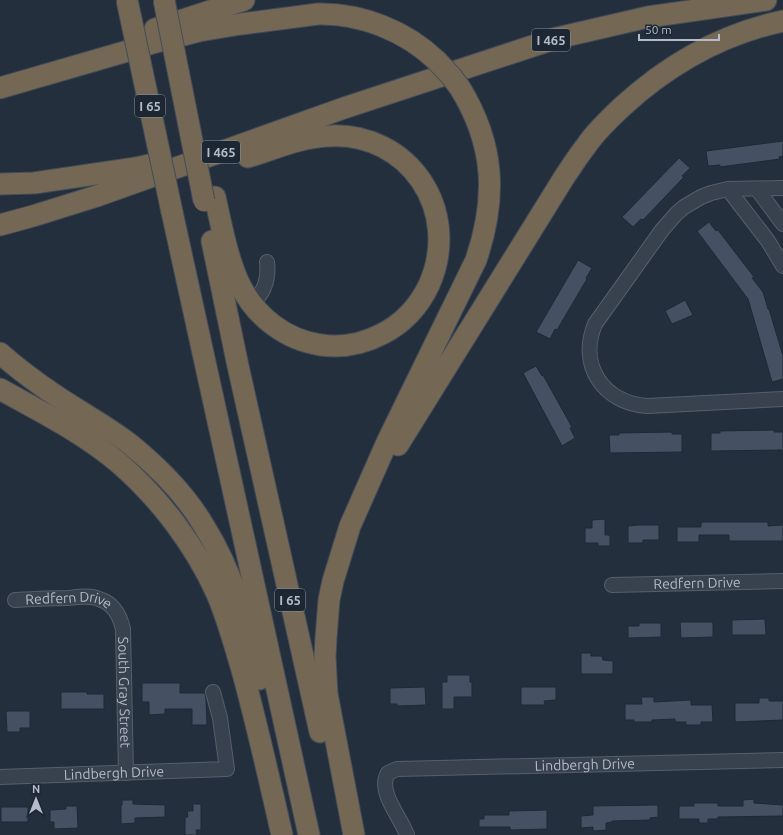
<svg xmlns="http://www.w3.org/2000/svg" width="783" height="835" viewBox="0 0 783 835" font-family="Ubuntu,sans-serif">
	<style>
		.building { fill: #455162; stroke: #1f2835 }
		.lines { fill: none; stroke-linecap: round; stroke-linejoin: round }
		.minor-casing { stroke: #565f6c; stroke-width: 16 }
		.highway-casing { stroke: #434c59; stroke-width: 23 }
		.minor { stroke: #38414e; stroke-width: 14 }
		.highway { stroke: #746855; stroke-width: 21 }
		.highway-bridge-casing { stroke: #434c59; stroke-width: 23; stroke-linecap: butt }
		.highway-bridge { stroke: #746855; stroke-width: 21 }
		.labels { text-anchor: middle; stroke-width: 4; stroke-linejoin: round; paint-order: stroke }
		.shield { fill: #1d2633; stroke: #878f9c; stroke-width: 1 }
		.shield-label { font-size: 13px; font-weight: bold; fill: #b4bcc9 }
		.street-label { font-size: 14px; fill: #b4bcc9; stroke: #1d2633 }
	</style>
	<rect width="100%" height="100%" fill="#242f3e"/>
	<g class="building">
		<polygon points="783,141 783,156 779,157 780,159 720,167 720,165 708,166 706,151"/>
		<polygon points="679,158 690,168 682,176 684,177 643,220 641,219 633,227 622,217"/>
		<polygon points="709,222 716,231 718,230 731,247 754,277 752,278 763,292 768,309 769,309 783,356 783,379 772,382 748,299 697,231"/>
		<polygon points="578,260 592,268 586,278 587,279 557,330 555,329 550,339 536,332"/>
		<polygon points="685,300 693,315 672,324 665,311"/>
		<polygon points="536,366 542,376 543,375 572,427 570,428 575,438 562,446 523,373"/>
		<polygon points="774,430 774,432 783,432 783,450 711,451 711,433 720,433 720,431"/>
		<polygon points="672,432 672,434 682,434 682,452 610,453 609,435 619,435 619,433"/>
		<polygon points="605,519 605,535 610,535 610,546 598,546 598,543 585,543 585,528 592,528 592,520"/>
		<polygon points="701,522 768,522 768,526 783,525 783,541 729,541 729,535 699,535 699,542 677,542 677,527 701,527"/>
		<polygon points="638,525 659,525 659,540 643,540 643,543 628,543 628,526"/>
		<polygon points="765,619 766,635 732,635 732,620"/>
		<polygon points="680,622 713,622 713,637 681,638"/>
		<polygon points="639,623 661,623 661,637 628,638 628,626 639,626"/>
		<polygon points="581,653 591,653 591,656 602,656 603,660 613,661 613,674 581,674"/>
		<polygon points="447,675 470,675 470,682 472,682 472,697 454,697 454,709 442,709 442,682 447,682"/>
		<polygon points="142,683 180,683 180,693 205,693 206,700 207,725 192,725 192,709 165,709 165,714 149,715 149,702 142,702"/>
		<polygon points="425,687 426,705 397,706 397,704 390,704 390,688"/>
		<polygon points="521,687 556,687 556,700 544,701 545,705 521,705"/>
		<polygon points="61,692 87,692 87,694 104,694 104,709 61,709"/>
		<polygon points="641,697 654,697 654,702 691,700 691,705 712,705 713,722 701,722 701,725 686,725 686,722 675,722 675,719 652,720 652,722 634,722 634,720 625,720 625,704 642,704"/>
		<polygon points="759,698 769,698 769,701 783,701 783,720 735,722 735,703 759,703"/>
		<polygon points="6,711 30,711 30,728 20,728 20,732 7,732"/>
		<polygon points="754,799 754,803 783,805 783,816 718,817 718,819 708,819 708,823 699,823 699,819 679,819 679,806 694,806 694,803 718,803 718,806 743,806 743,800"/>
		<polygon points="122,800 133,800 133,804 165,805 165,817 135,818 135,823 121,824 121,805 122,805"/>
		<polygon points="193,804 201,804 201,830 196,830 197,835 185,835 185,817 188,817 187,811 193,811"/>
		<polygon points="658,805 658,817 650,818 650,820 612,821 612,822 606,823 606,830 593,831 593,827 581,828 581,816 593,815 593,806"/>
		<polygon points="66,806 77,806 78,828 54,829 54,822 50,822 50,810 66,809"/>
		<rect x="1" y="807" width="27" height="15"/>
		<polygon points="547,810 547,829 510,830 510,827 479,827 479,819 484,819 484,815 509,815 509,811"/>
	</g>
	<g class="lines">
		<defs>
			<g id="minor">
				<path d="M783 188 728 189 711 193 701 197 684 207 676 214 662 230 595 324C578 365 603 403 647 406L783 399"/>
				<polyline points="728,189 768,241 783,266"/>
				<polyline points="757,189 783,224"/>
				<path d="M252 304C264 293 269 278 267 262"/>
				<path id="s1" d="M612 585 783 581"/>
				<path id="s2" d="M15 600C33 599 51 598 68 598 78 597 90 595 99 599 113 603 120 616 123 629L126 773"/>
				<path id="s3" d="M0 777 227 769 220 718 213 692"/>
				<path id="s4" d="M407 835C400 816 377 791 388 773L397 769 783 760"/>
			</g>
			<g id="highway">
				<polyline points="155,29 244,0"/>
				<path d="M0 88 131 50 152 43 199 31 241 24 318 14C361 13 406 31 437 61"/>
				<polyline points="0,184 34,183 136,168 158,163"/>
				<path d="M215 197C221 224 228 261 240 285 256 317 286 340 321 345 343 348 363 344 382 334 404 323 419 306 429 285 462 211 409 131 328 136 301 137 274 149 248 157"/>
				<polyline points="172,212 309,835"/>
				<polyline points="0,225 33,216 97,196 344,108 557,38 648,17 766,0"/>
				<polyline points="212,241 238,366 320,732"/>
				<path d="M0 353C18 369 37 383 58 397 82 413 108 427 131 445 158 467 186 495 204 526 233 572 248 626 260 679"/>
				<path d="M0 389C41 412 84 433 120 464 160 499 195 545 217 594 228 620 236 649 244 677 258 729 270 782 282 835"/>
				<path d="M398 445 565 176C572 166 578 156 586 146 596 131 610 118 623 106 669 64 722 34 783 21"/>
				<path d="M354 835 327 694 325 657 326 638 329 600 333 581 350 526 388 440 476 260C497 198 495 145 460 88"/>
			</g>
		</defs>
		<use href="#minor" class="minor-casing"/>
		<use href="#highway" class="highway-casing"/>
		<use href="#minor" class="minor"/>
		<use href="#highway" class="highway"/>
		<defs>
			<g id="highway-bridge">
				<polyline points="127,0 172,212"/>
				<polyline points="164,0 204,201"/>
				<polyline points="437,61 451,76 460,88"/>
			</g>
		</defs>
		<use href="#highway-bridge" class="highway-bridge-casing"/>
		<use href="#highway-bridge" class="highway-bridge"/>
	</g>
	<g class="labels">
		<g class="shield">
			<rect x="532" y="29" width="38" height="22" rx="3"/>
			<rect x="135" y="95" width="30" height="22" rx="3"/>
			<rect x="202" y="141" width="38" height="22" rx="3"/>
			<rect x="275" y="589" width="30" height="22" rx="3"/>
		</g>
		<g class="shield-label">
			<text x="551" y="45">I 465</text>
			<text x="150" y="111">I 65</text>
			<text x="221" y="157">I 465</text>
			<text x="290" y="605">I 65</text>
		</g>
		<g class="street-label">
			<text dy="5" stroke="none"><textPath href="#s1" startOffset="85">Redfern Drive</textPath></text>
			<text dy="5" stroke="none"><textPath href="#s2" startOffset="54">Redfern Drive</textPath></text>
			<text dy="5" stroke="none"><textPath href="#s2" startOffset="188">South Gray Street</textPath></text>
			<text dy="5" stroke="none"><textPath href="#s4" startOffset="265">Lindbergh Drive</textPath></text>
			<text dy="5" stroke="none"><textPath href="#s3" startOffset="114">Lindbergh Drive</textPath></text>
		</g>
	</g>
	<g transform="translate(36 799)" stroke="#1d2633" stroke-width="3" paint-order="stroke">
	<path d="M0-3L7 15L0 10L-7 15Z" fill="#b4bcc9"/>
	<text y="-6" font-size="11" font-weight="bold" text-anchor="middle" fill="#b4bcc9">N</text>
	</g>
	<path d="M639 34v6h80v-6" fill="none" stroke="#b4bcc9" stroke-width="2"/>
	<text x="645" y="34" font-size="12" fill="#b4bcc9" stroke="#1d2633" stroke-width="3" paint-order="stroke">50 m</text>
</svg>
